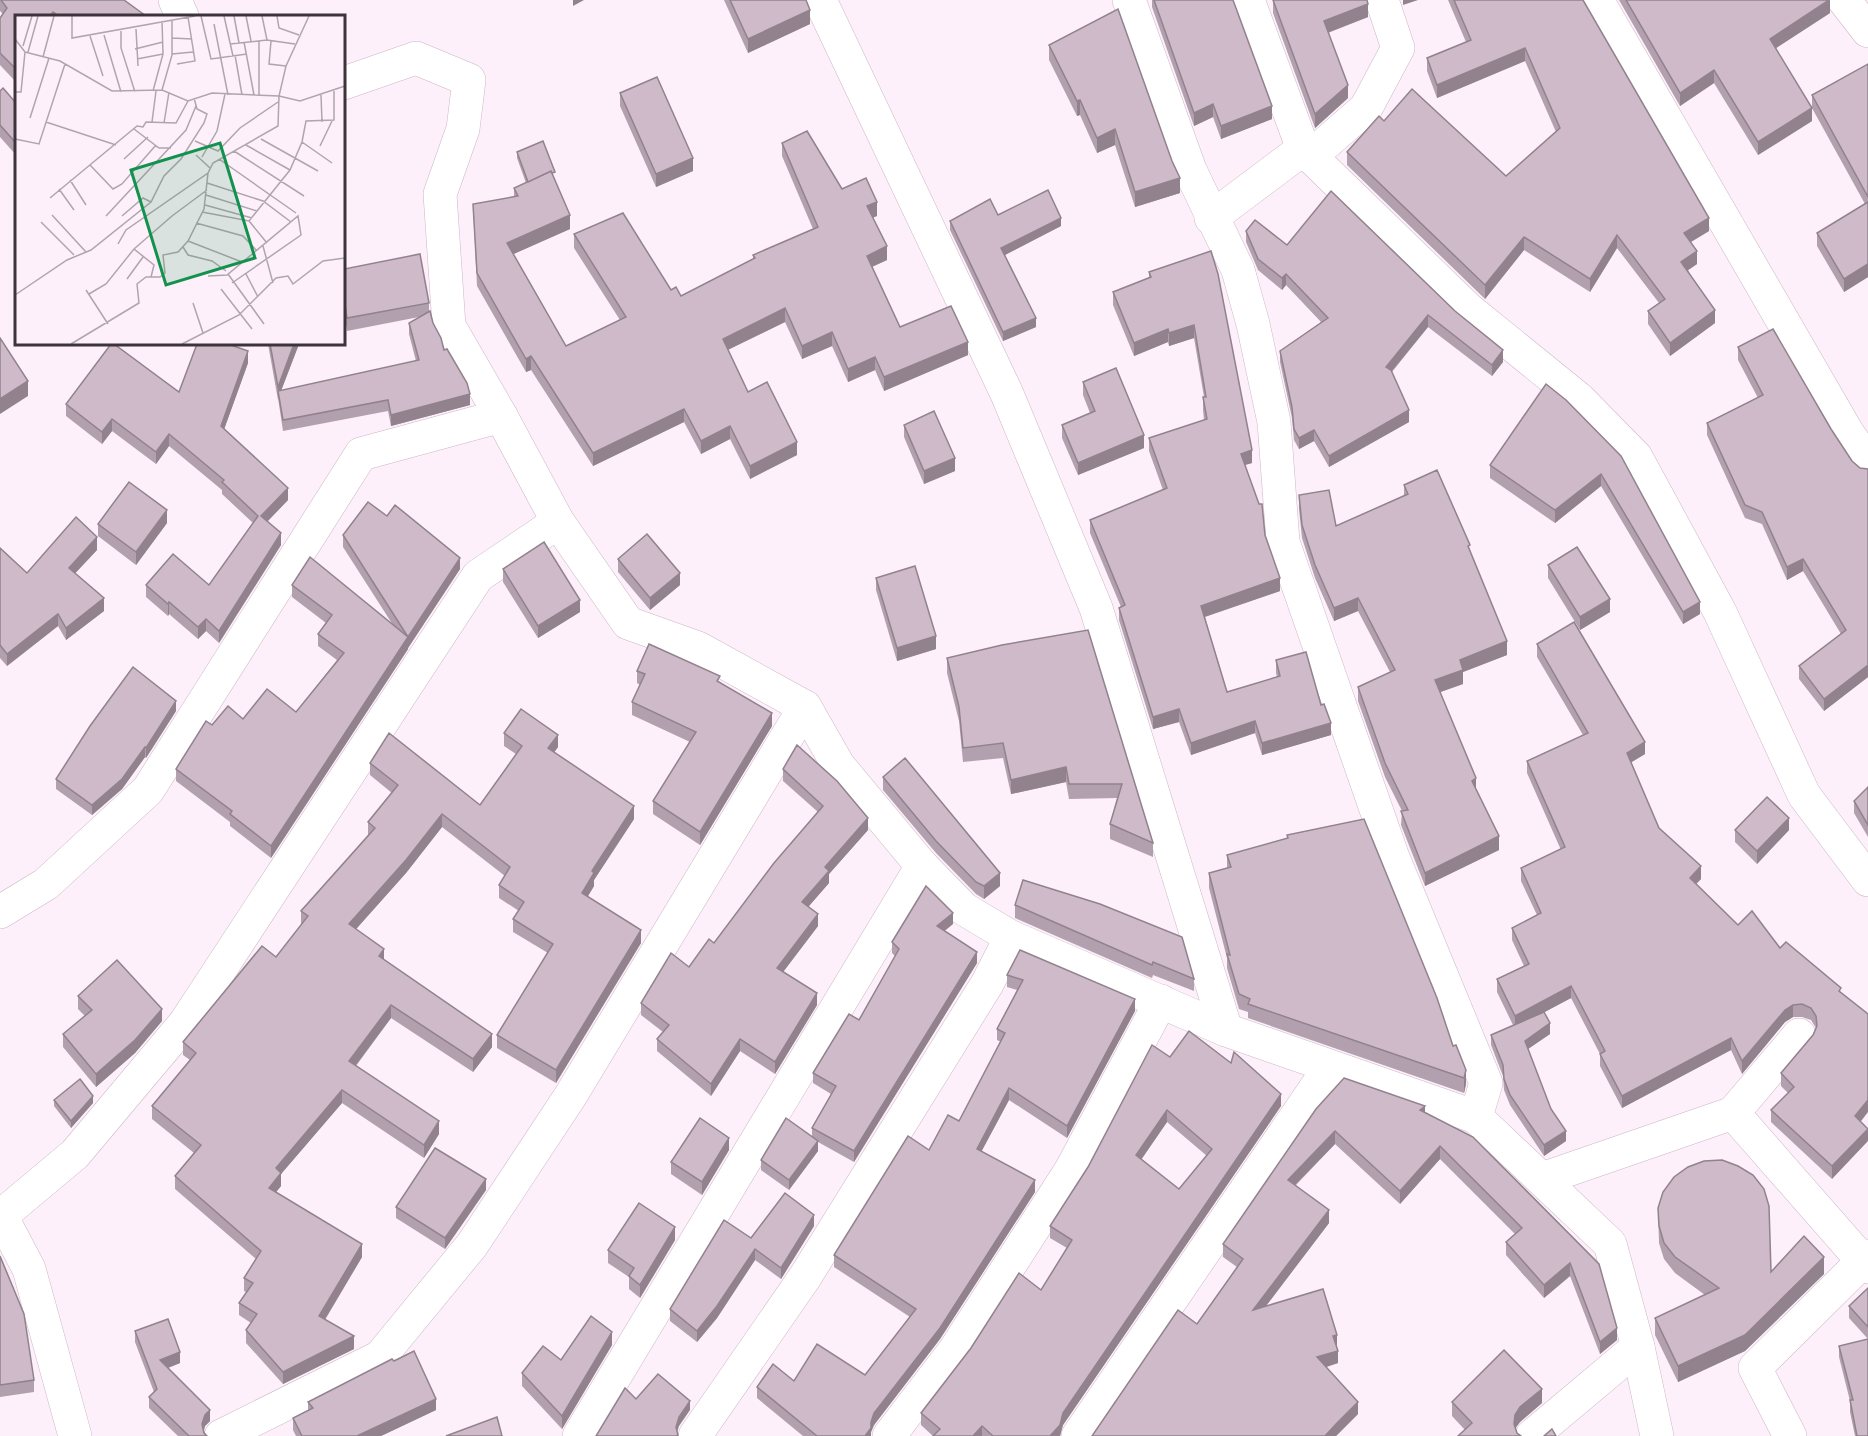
<svg xmlns="http://www.w3.org/2000/svg" width="1868" height="1436" viewBox="0 0 1868 1436" font-family="'Titillium Web',sans-serif">
	<style>
		.lines { fill: none; stroke-linecap: round; stroke-linejoin: round }
		.street-casing { stroke: #cbb7c7; stroke-width: 34 }
		.street { stroke: #fff; stroke-width: 33 }
		.wall { fill: #b2a0ae; fill-rule: evenodd }
		.shaded-wall { fill: #91828d }
		.building { fill: #cfbaca; stroke: #91828d; stroke-width: 1.5; fill-rule: evenodd }
		.inset-road { fill: none; stroke: #b0a5ad; stroke-width: 1.5 }
		.view { fill: #13914e; fill-opacity: 0.15; stroke: #13914e; stroke-width: 3 }
		.inset-edge { fill: none; stroke: #3c343a; stroke-width: 3 }
	</style>
	<rect width="100%" height="100%" fill="#fdf0fa"/>
	<g class="lines">
		<defs>
			<g id="street">
				<polyline points="175,0 182,16"/>
				<polyline points="820,0 1007,394 1096,608 1226,1030"/>
				<polyline points="1129,0 1190,170 1238,270 1253,324 1274,422 1283,542 1392,855 1486,1083 1476,1117 1610,1244 1638,1347 1657,1436"/>
				<polyline points="1248,0 1303,149 1468,309 1579,399 1636,457 1720,612 1804,795 1868,880"/>
				<polyline points="1597,0 1847,432 1868,463"/>
				<polyline points="1844,0 1868,31"/>
				<polyline points="344,83 416,58 469,80 463,129 440,194 449,326 501,416 558,522 628,623 698,648 805,707 838,765 922,866 964,909 1011,937 1226,1030 1476,1117"/>
				<polyline points="1311,156 1366,108 1398,48 1382,0"/>
				<polyline points="1211,218 1303,149"/>
				<polyline points="0,912 46,884 148,790 361,454 501,416"/>
				<polyline points="1733,1113 1868,1267"/>
				<polyline points="1542,1179 1733,1113 1799,1035"/>
				<polyline points="0,1214 29,1269 75,1436"/>
				<polyline points="1,1216 75,1154 185,1023 478,576 558,522"/>
				<polyline points="221,1436 380,1357 472,1245 571,1095 805,707"/>
				<polyline points="579,1436 922,866"/>
				<polyline points="695,1436 805,1277 987,984 1011,937"/>
				<polyline points="889,1436 955,1350 1071,1170 1161,1001"/>
				<polyline points="1078,1436 1330,1067"/>
				<polyline points="1532,1436 1638,1347"/>
				<polyline points="1790,1436 1755,1368 1868,1256"/>
			</g>
		</defs>
		<use href="#street" class="street-casing"/>
		<use href="#street" class="street"/>
	</g>
	<g class="wall">
		<polygon points="0,0 124,0 146,16 16,16 16,79 15,81 0,65 0,18 3,14 0,11"/>
		<polygon points="724,0 806,0 810,24 748,53"/>
		<polygon points="1152,0 1233,0 1272,119 1221,139 1213,117 1194,126 1152,7"/>
		<polygon points="1273,0 1368,17 1328,33 1348,98 1315,128 1273,13"/>
		<polygon points="1448,0 1583,0 1709,231 1691,242 1697,264 1688,270 1715,323 1670,356 1648,324 1648,311 1659,303 1617,248 1590,292 1524,250 1485,299 1347,165 1347,152 1384,121 1506,176 1556,132 1525,61 1437,98 1427,71 1427,58 1466,42"/>
		<polygon points="1619,0 1830,0 1830,13 1776,48 1812,121 1758,155 1714,83 1680,106"/>
		<polygon points="1049,45 1180,193 1135,207 1115,145 1097,153 1080,115 1077,116 1049,60"/>
		<polygon points="1868,64 1868,277 1844,292 1817,246 1817,233 1865,204 1812,108 1812,95"/>
		<polygon points="0,91 16,103 16,155 0,137"/>
		<polygon points="620,93 693,171 656,187 620,106"/>
		<polygon points="782,143 877,216 873,217 887,260 872,267 900,327 968,355 884,391 875,370 848,382 832,346 802,359 785,322 728,350 748,392 797,455 750,479 730,439 701,454 684,422 593,466 531,370 526,372 477,286 473,204 514,197 514,188 526,183 517,158 517,152 555,178 554,178 570,229 513,254 566,346 620,320 574,248 574,234 681,296 753,259 753,255 813,229 782,156"/>
		<polygon points="1331,191 1503,362 1492,376 1428,327 1392,372 1409,422 1329,467 1314,441 1299,449 1294,440 1292,418 1280,362 1280,351 1321,322 1286,285 1282,290 1258,270 1246,242 1246,231 1287,245"/>
		<polygon points="998,215 1061,226 1005,255 1036,327 1003,341 950,230 950,221"/>
		<polygon points="1211,251 1252,463 1245,465 1280,591 1205,617 1227,692 1277,677 1276,673 1276,660 1331,735 1262,755 1255,733 1191,755 1179,722 1153,729 1119,620 1119,608 1121,607 1090,533 1090,520 1163,490 1149,451 1149,438 1204,420 1203,410 1203,397 1204,397 1194,338 1169,346 1168,342 1134,356 1113,305 1113,292 1149,278 1149,272"/>
		<polygon points="344,269 429,303 429,311 433,323 470,405 391,426 388,411 283,431 278,398 278,400 268,344 299,344 281,391 416,361 409,334 409,323 419,317 347,331 344,310"/>
		<polygon points="1773,329 1868,677 1824,711 1799,679 1799,666 1841,634 1803,571 1787,580 1762,524 1745,518 1707,435 1707,423 1758,398 1738,360 1738,347"/>
		<polygon points="248,363 224,429 288,500 267,522 281,545 219,643 206,631 198,639 169,614 168,616 146,597 146,585 209,585 253,523 222,494 222,490 169,446 156,464 112,431 102,444 66,416 66,404 179,392"/>
		<polygon points="1083,382 1144,448 1078,475 1062,438 1062,425 1090,413 1083,395"/>
		<polygon points="1546,384 1700,614 1683,624 1601,486 1555,523 1490,478 1490,465"/>
		<polygon points="904,425 955,471 924,484 904,437"/>
		<polygon points="1404,485 1470,552 1507,655 1463,672 1463,684 1440,692 1499,850 1425,886 1401,825 1402,811 1385,777 1358,701 1358,687 1390,672 1358,611 1334,621 1315,578 1302,538 1299,509 1299,495 1336,526 1404,496"/>
		<polygon points="167,523 136,565 98,536 98,524"/>
		<polygon points="343,535 460,569 408,648 408,649 271,858 230,826 230,822 176,781 176,769 212,725 296,712 337,660 318,646 318,634 326,623 292,597 292,585 393,625 343,547"/>
		<polygon points="0,548 27,573 97,550 75,573 104,611 66,640 58,626 7,666 0,658"/>
		<polygon points="618,559 680,585 650,610 618,572"/>
		<polygon points="1548,565 1610,612 1580,630 1548,578"/>
		<polygon points="503,569 580,612 538,638 503,582"/>
		<polygon points="876,578 936,649 897,661 876,590"/>
		<polygon points="1088,630 1153,843 1153,857 1110,839 1110,824 1117,798 1069,799 1066,782 1011,794 1003,758 963,762 959,721 947,673 947,658"/>
		<polygon points="1537,644 1645,754 1631,762 1659,828 1701,879 1696,884 1738,925 1780,948 1841,992 1861,1122 1832,1179 1771,1122 1771,1110 1788,1093 1781,1086 1781,1073 1813,1035 1816,1028 1811,1020 1802,1017 1793,1017 1785,1022 1742,1074 1731,1050 1622,1108 1600,1066 1600,1054 1571,998 1544,1012 1550,1034 1528,1049 1551,1109 1566,1141 1544,1156 1510,1105 1504,1090 1503,1076 1491,1045 1491,1035 1513,1025 1497,992 1497,979 1524,966 1512,940 1512,928 1537,915 1521,881 1521,868 1561,850 1527,773 1527,761 1583,735 1537,657"/>
		<polygon points="637,671 720,682 772,726 700,845 653,814 653,801 690,742 632,715 632,702 640,685 637,683"/>
		<polygon points="176,711 146,758 145,757 122,789 92,815 56,789 56,779"/>
		<polygon points="504,733 558,747 554,752 634,819 594,880 594,886 588,896 641,943 556,1083 497,1048 497,1035 548,953 513,932 513,919 519,911 499,898 499,885 505,876 442,827 406,873 356,929 384,960 492,1047 473,1072 391,1018 356,1066 439,1134 424,1158 342,1103 281,1174 281,1186 276,1192 362,1257 325,1320 354,1349 283,1384 246,1343 246,1330 251,1323 239,1315 239,1303 246,1292 244,1291 244,1278 256,1259 175,1189 175,1176 194,1153 152,1119 152,1106 190,1060 183,1055 183,1042 276,957 302,924 301,924 301,911 368,835 368,822 392,793 370,775 370,763 480,805 516,754 504,746"/>
		<polygon points="783,769 868,830 829,874 829,883 809,906 818,926 783,972 817,1005 775,1074 740,1051 711,1096 657,1051 657,1039 663,1032 641,1015 641,1003 689,967 714,943 818,812 783,781"/>
		<polygon points="883,777 1000,886 984,899 976,894 936,853 883,790"/>
		<polygon points="1868,787 1868,837 1854,813 1854,801"/>
		<polygon points="1364,819 1466,1084 1464,1093 1248,1018 1248,1012 1239,1009 1227,968 1227,958 1209,888 1209,873 1227,868 1227,855"/>
		<polygon points="1735,830 1789,830 1757,864 1735,842"/>
		<polygon points="1015,905 1194,979 1194,991 1153,975 1152,978 1015,918"/>
		<polygon points="953,924 944,931 977,963 854,1162 818,1142 818,1151 789,1190 761,1170 761,1160 812,1137 812,1128 831,1094 813,1083 813,1073 859,1020 895,956 892,953 892,942"/>
		<polygon points="1007,975 1135,1011 1067,1138 1009,1100 981,1151 1035,1192 940,1339 874,1425 871,1432 871,1436 803,1436 757,1398 757,1387 794,1381 865,1375 910,1317 834,1267 834,1255 929,1150 959,1121 1001,1042 997,1040 997,1029 1017,990 1007,987"/>
		<polygon points="78,996 162,1021 135,1053 96,1087 63,1047 63,1034 85,1016 78,1009"/>
		<path d="M1170 1057 1281 1106 1063 1425 1060 1436H933L921 1425V1413L1041 1290 1067 1248 1050 1238V1226ZM1167 1122 1207 1156 1179 1189 1141 1160Z"/>
		<polygon points="54,1100 93,1103 71,1128 54,1106"/>
		<polygon points="1316,1109 1425,1113 1599,1264 1617,1340 1600,1354 1570,1276 1544,1298 1506,1255 1506,1242 1515,1234 1440,1159 1400,1204 1335,1144 1296,1185 1329,1223 1266,1306 1337,1347 1338,1363 1326,1367 1358,1414 1336,1436 1197,1324 1237,1267 1223,1257 1223,1244"/>
		<polygon points="729,1150 702,1195 671,1174 671,1162"/>
		<polygon points="486,1190 445,1249 396,1218 396,1207"/>
		<polygon points="1658,1208 1771,1272 1824,1274 1745,1351 1678,1382 1655,1335 1655,1318 1705,1295 1675,1273 1664,1259 1659,1243"/>
		<polygon points="814,1226 781,1279 755,1260 717,1318 697,1342 670,1321 670,1309 751,1238"/>
		<polygon points="675,1240 640,1298 629,1289 629,1277 608,1263 608,1250"/>
		<polygon points="0,1256 34,1380 34,1392 0,1397"/>
		<polygon points="1868,1288 1868,1436 1855,1436 1850,1412 1850,1401 1839,1357 1839,1346 1868,1339 1849,1318 1849,1306"/>
		<polygon points="135,1331 180,1363 168,1368 210,1421 205,1426 204,1431 207,1436 178,1436 149,1408 149,1397 154,1392 135,1342"/>
		<polygon points="612,1345 562,1429 522,1386 522,1373"/>
		<polygon points="308,1402 436,1410 381,1436 296,1436 293,1430 293,1418 308,1410"/>
		<polygon points="1452,1402 1542,1403 1520,1422 1515,1428 1465,1430 1452,1416"/>
	</g>
	<g class="shaded-wall">
		<polygon points="573,0 584,0 573,6"/>
		<polygon points="1403,0 1418,0 1403,5"/>
		<polygon points="1830,0 1830,13 1770,52 1770,39"/>
		<polygon points="1368,4 1368,17 1324,34 1324,21"/>
		<polygon points="810,10 810,24 748,53 748,39"/>
		<polygon points="1525,48 1525,61 1437,98 1437,85"/>
		<polygon points="16,66 16,79 15,81 15,68"/>
		<polygon points="1714,70 1714,83 1680,106 1680,93"/>
		<polygon points="1348,85 1348,98 1315,128 1315,114"/>
		<polygon points="1080,100 1080,115 1077,116 1077,101"/>
		<polygon points="1213,104 1213,117 1194,126 1194,113"/>
		<polygon points="1272,106 1272,119 1221,139 1221,126"/>
		<polygon points="1812,108 1812,121 1758,155 1758,142"/>
		<polygon points="1115,129 1115,145 1097,153 1097,138"/>
		<polygon points="693,158 693,171 656,187 656,174"/>
		<polygon points="1180,178 1180,193 1135,207 1135,192"/>
		<polygon points="877,202 877,216 867,220 867,206"/>
		<polygon points="570,215 570,229 507,257 507,243"/>
		<polygon points="1061,218 1061,226 1001,257 1001,248"/>
		<polygon points="1709,218 1709,231 1684,246 1684,233"/>
		<polygon points="1617,235 1617,248 1590,292 1590,279"/>
		<polygon points="1524,237 1524,250 1485,299 1485,285"/>
		<polygon points="887,246 887,260 867,269 867,256"/>
		<polygon points="1697,251 1697,264 1681,275 1681,262"/>
		<polygon points="1868,264 1868,277 1844,292 1844,279"/>
		<polygon points="1286,274 1286,285 1282,290 1282,278"/>
		<polygon points="785,308 785,322 723,352 723,339"/>
		<polygon points="1715,310 1715,323 1670,356 1670,343"/>
		<polygon points="1428,315 1428,327 1386,378 1386,367"/>
		<polygon points="1036,318 1036,327 1003,341 1003,332"/>
		<polygon points="1194,325 1194,338 1169,346 1169,333"/>
		<polygon points="1168,329 1168,342 1134,356 1134,343"/>
		<polygon points="832,332 832,346 802,359 802,346"/>
		<polygon points="968,342 968,355 884,391 884,377"/>
		<polygon points="294,344 299,344 279,396 278,391 278,400 278,387"/>
		<polygon points="1503,350 1503,362 1492,376 1492,365"/>
		<polygon points="248,351 248,363 221,438 221,426"/>
		<polygon points="531,356 531,370 526,372 526,359"/>
		<polygon points="875,357 875,370 848,382 848,369"/>
		<polygon points="28,381 28,396 0,414 0,399"/>
		<polygon points="470,394 470,405 391,426 391,415"/>
		<polygon points="684,409 684,422 593,466 593,453"/>
		<polygon points="1409,410 1409,422 1329,467 1329,456"/>
		<polygon points="112,419 112,431 102,444 102,432"/>
		<polygon points="730,426 730,439 701,454 701,441"/>
		<polygon points="1314,430 1314,441 1299,449 1299,438"/>
		<polygon points="169,434 169,446 156,464 156,452"/>
		<polygon points="1144,435 1144,448 1078,475 1078,463"/>
		<polygon points="797,442 797,455 750,479 750,466"/>
		<polygon points="1252,450 1252,463 1241,466 1241,454"/>
		<polygon points="955,458 955,471 924,484 924,471"/>
		<polygon points="1601,474 1601,486 1555,523 1555,510"/>
		<polygon points="288,488 288,500 261,528 261,516"/>
		<polygon points="167,510 167,523 136,565 136,552"/>
		<polygon points="281,533 281,545 219,643 219,631"/>
		<polygon points="97,537 97,550 69,580 69,568"/>
		<polygon points="460,558 460,569 408,648 408,637"/>
		<polygon points="1803,559 1803,571 1787,580 1787,567"/>
		<polygon points="680,573 680,585 650,610 650,598"/>
		<polygon points="1280,578 1280,591 1201,618 1201,606"/>
		<polygon points="104,598 104,611 66,640 66,628"/>
		<polygon points="1358,598 1358,611 1334,621 1334,608"/>
		<polygon points="1610,599 1610,612 1580,630 1580,617"/>
		<polygon points="580,600 580,612 538,638 538,626"/>
		<polygon points="169,602 169,614 168,616 168,604"/>
		<polygon points="1700,602 1700,614 1683,624 1683,612"/>
		<polygon points="58,614 58,626 7,666 7,654"/>
		<polygon points="206,619 206,631 198,639 198,627"/>
		<polygon points="936,636 936,649 897,661 897,648"/>
		<polygon points="408,637 408,649 271,858 271,846"/>
		<polygon points="1507,641 1507,655 1463,672 1463,684 1435,694 1435,680 1460,660"/>
		<polygon points="1868,665 1868,677 1824,711 1824,699"/>
		<polygon points="176,701 176,711 146,758 146,748"/>
		<polygon points="1179,709 1179,722 1153,729 1153,717"/>
		<polygon points="772,713 772,726 700,845 700,832"/>
		<polygon points="1255,721 1255,733 1191,755 1191,743"/>
		<polygon points="1331,723 1331,735 1262,755 1262,743"/>
		<polygon points="558,735 558,747 548,761 548,748"/>
		<polygon points="1645,742 1645,754 1627,765 1627,753"/>
		<polygon points="145,747 145,757 122,789 92,815 92,805"/>
		<polygon points="1066,767 1066,782 1011,794 1011,780"/>
		<polygon points="1476,778 1476,792 1472,781"/>
		<polygon points="634,806 634,819 594,880 594,886 582,906 582,893 592,871"/>
		<polygon points="442,814 442,827 406,873 349,937 349,924"/>
		<polygon points="868,818 868,830 829,874 829,883 802,914 802,902 825,867"/>
		<polygon points="1789,818 1789,830 1757,864 1757,851"/>
		<polygon points="1499,836 1499,850 1425,886 1425,873"/>
		<polygon points="1701,866 1701,879 1690,890 1690,878"/>
		<polygon points="1000,873 1000,886 984,899 984,886"/>
		<polygon points="953,913 953,924 937,937 937,926"/>
		<polygon points="818,914 818,926 777,980 777,968"/>
		<polygon points="641,930 641,943 556,1083 556,1070"/>
		<polygon points="384,949 384,961 379,956"/>
		<polygon points="977,952 977,963 854,1162 854,1151"/>
		<polygon points="1571,986 1571,998 1515,1028 1515,1016"/>
		<polygon points="817,993 817,1005 775,1074 775,1062"/>
		<polygon points="1135,999 1135,1011 1067,1138 1067,1126"/>
		<polygon points="391,1005 391,1018 349,1074 349,1061"/>
		<polygon points="1793,1005 1793,1017 1785,1022 1742,1074 1742,1061 1785,1010"/>
		<polygon points="162,1009 162,1021 135,1053 96,1087 96,1074"/>
		<polygon points="1550,1023 1550,1034 1525,1051 1525,1041"/>
		<polygon points="492,1034 492,1047 473,1072 473,1059"/>
		<polygon points="1731,1038 1731,1050 1622,1108 1622,1096"/>
		<polygon points="740,1039 740,1051 711,1096 711,1084"/>
		<polygon points="1466,1070 1466,1084 1464,1093 1464,1078"/>
		<polygon points="1009,1088 1009,1100 977,1160 977,1149"/>
		<polygon points="342,1090 342,1103 281,1174 281,1186 269,1201 269,1188 276,1168"/>
		<polygon points="1281,1094 1281,1106 1063,1425 1060,1436 1050,1436 1063,1413"/>
		<polygon points="93,1096 93,1103 71,1128 71,1121"/>
		<polygon points="1868,1100 1868,1112 1855,1129 1855,1116"/>
		<polygon points="1425,1106 1425,1119 1420,1110"/>
		<polygon points="1167,1110 1167,1122 1136,1167 1136,1155"/>
		<polygon points="439,1121 439,1134 424,1158 424,1145"/>
		<polygon points="1868,1129 1868,1141 1832,1179 1832,1166"/>
		<polygon points="1335,1131 1335,1144 1288,1192 1288,1180"/>
		<polygon points="1566,1131 1566,1141 1544,1156 1544,1145"/>
		<polygon points="729,1138 729,1150 702,1195 702,1182"/>
		<polygon points="818,1141 818,1151 789,1190 789,1180"/>
		<polygon points="1440,1146 1440,1159 1400,1204 1400,1191"/>
		<polygon points="486,1179 486,1190 445,1249 445,1238"/>
		<polygon points="1035,1180 1035,1192 940,1339 874,1425 871,1432 871,1436 865,1436 874,1413"/>
		<polygon points="1329,1210 1329,1223 1253,1323 1253,1310"/>
		<polygon points="814,1215 814,1226 781,1279 781,1268"/>
		<polygon points="675,1227 675,1240 640,1298 640,1285"/>
		<polygon points="362,1244 362,1257 319,1329 319,1316"/>
		<polygon points="755,1249 755,1260 717,1318 697,1342 697,1331"/>
		<polygon points="1824,1257 1824,1274 1745,1351 1678,1382 1678,1366"/>
		<polygon points="1570,1263 1570,1276 1544,1298 1544,1285"/>
		<polygon points="1617,1328 1617,1340 1600,1354 1600,1342"/>
		<polygon points="612,1332 612,1345 562,1429 562,1416"/>
		<polygon points="1337,1335 1337,1348 1333,1336"/>
		<polygon points="354,1336 354,1349 283,1384 283,1372"/>
		<polygon points="1338,1351 1338,1363 1317,1370 1317,1357"/>
		<polygon points="180,1352 180,1363 160,1371 160,1360"/>
		<polygon points="1542,1389 1542,1403 1520,1422 1515,1429 1514,1424 1515,1415 1520,1407"/>
		<polygon points="436,1399 436,1410 381,1436 357,1436"/>
		<polygon points="690,1401 690,1410 679,1426 676,1435 676,1427 679,1417"/>
		<polygon points="1358,1402 1358,1414 1336,1436 1325,1436 1337,1423"/>
		<polygon points="210,1410 210,1421 205,1426 202,1435 202,1424 205,1415"/>
		<polygon points="982,1426 982,1436 973,1436"/>
	</g>
	<g class="building">
		<polygon points="1,0 124,0 146,16 59,16 53,12 50,16 16,16 16,66 15,68 0,53 0,18 7,8"/>
		<polygon points="730,0 806,0 810,10 748,39"/>
		<polygon points="1154,0 1233,0 1272,106 1221,126 1213,104 1194,113"/>
		<polygon points="1273,0 1367,0 1368,4 1324,21 1348,85 1315,114"/>
		<polygon points="1454,0 1583,0 1709,218 1684,233 1697,251 1681,262 1715,310 1670,343 1648,311 1665,299 1617,235 1590,279 1524,237 1485,285 1347,152 1379,116 1384,121 1412,89 1506,176 1560,128 1525,48 1437,85 1427,58 1471,40"/>
		<polygon points="1626,0 1829,0 1770,39 1812,108 1758,142 1714,70 1680,93"/>
		<polygon points="1118,9 1172,161 1180,178 1135,192 1115,129 1097,138 1080,100 1077,101 1049,45"/>
		<polygon points="1868,64 1868,197 1812,95"/>
		<polygon points="657,77 693,158 656,174 620,93"/>
		<polygon points="3,88 16,103 16,143 0,125 0,91"/>
		<polygon points="807,131 842,189 866,178 877,202 867,206 887,246 867,256 900,327 951,306 968,342 884,377 875,357 848,369 832,332 802,346 785,308 723,339 748,392 767,382 797,442 750,466 730,426 701,441 684,409 593,453 531,356 526,359 477,273 473,204 518,196 514,188 551,171 570,215 507,243 566,346 626,317 574,234 623,213 671,290 676,287 681,296 755,258 753,255 818,227 782,143"/>
		<polygon points="543,141 555,172 552,173 551,171 528,182 517,152"/>
		<polygon points="1048,190 1061,218 1001,248 1036,318 1003,332 950,221 990,199 998,215"/>
		<polygon points="1331,191 1455,311 1503,350 1492,365 1428,315 1386,367 1391,370 1409,410 1329,456 1314,430 1299,438 1294,429 1292,407 1280,351 1328,318 1286,274 1282,278 1258,259 1246,231 1255,220 1287,245"/>
		<polygon points="1868,202 1868,264 1844,279 1817,233"/>
		<polygon points="1211,251 1218,274 1252,450 1241,454 1259,504 1262,504 1265,535 1280,578 1201,606 1227,692 1280,676 1276,660 1306,652 1321,705 1324,704 1331,723 1262,743 1255,721 1191,743 1179,709 1153,717 1119,608 1125,605 1090,520 1167,488 1149,438 1207,419 1203,397 1206,397 1194,325 1169,333 1168,329 1134,343 1113,292 1151,277 1149,272"/>
		<polygon points="420,254 429,303 347,318 344,298 344,269"/>
		<polygon points="430,311 433,323 441,338 444,350 447,349 467,383 470,394 391,415 388,400 283,420 278,391 419,360 409,323"/>
		<polygon points="1773,329 1831,429 1852,461 1860,468 1868,469 1868,665 1824,699 1799,666 1846,630 1803,559 1787,567 1762,512 1745,505 1707,423 1763,395 1738,347"/>
		<polygon points="0,338 28,381 0,399"/>
		<polygon points="111,344 114,344 179,392 197,344 228,344 248,351 221,426 288,488 261,516 281,533 219,631 206,619 198,627 169,602 168,604 146,585 173,554 209,585 258,516 222,482 224,480 169,434 156,452 112,419 102,432 66,404"/>
		<polygon points="270,344 294,344 278,387"/>
		<polygon points="1116,368 1144,435 1078,463 1062,425 1095,411 1083,382"/>
		<polygon points="1546,384 1566,400 1621,456 1700,602 1683,612 1601,474 1555,510 1490,465"/>
		<polygon points="934,411 955,458 924,471 904,425"/>
		<polygon points="1437,470 1470,545 1468,546 1507,641 1460,660 1463,670 1435,680 1476,778 1472,781 1499,836 1425,873 1401,811 1408,810 1385,763 1358,687 1395,670 1358,598 1334,608 1315,565 1302,525 1299,495 1329,490 1336,526 1408,494 1404,485"/>
		<polygon points="129,482 167,510 136,552 98,524"/>
		<polygon points="368,502 387,516 395,505 460,558 408,637 343,535"/>
		<polygon points="76,517 97,537 69,568 104,598 66,628 58,614 7,654 0,645 0,548 27,573"/>
		<polygon points="647,534 680,573 650,598 618,559"/>
		<polygon points="544,542 580,600 538,626 503,569"/>
		<polygon points="1577,547 1610,599 1580,617 1548,565"/>
		<polygon points="310,557 408,637 271,846 230,814 232,811 176,769 206,721 212,725 228,706 243,719 267,689 296,712 344,653 318,634 332,615 292,585"/>
		<polygon points="915,566 936,636 897,648 876,578"/>
		<polygon points="1574,622 1645,742 1627,753 1659,828 1701,866 1690,878 1738,925 1752,911 1780,948 1786,942 1841,988 1839,991 1868,1014 1868,1100 1855,1116 1868,1129 1832,1166 1771,1110 1794,1087 1781,1073 1813,1035 1817,1026 1816,1016 1811,1008 1802,1004 1793,1005 1785,1010 1742,1061 1731,1038 1622,1096 1600,1054 1605,1051 1571,986 1515,1016 1497,979 1529,964 1512,928 1541,913 1521,868 1565,847 1527,761 1588,733 1537,644"/>
		<polygon points="1088,630 1153,843 1110,824 1122,784 1069,784 1066,767 1011,780 1003,743 963,748 959,707 947,658 1002,645"/>
		<polygon points="649,644 720,676 717,681 772,713 700,832 653,801 696,732 632,702 645,674 637,671"/>
		<polygon points="133,667 176,701 146,748 145,747 122,779 92,805 56,779 90,726"/>
		<polygon points="521,709 558,735 548,748 634,806 592,871 594,873 582,893 641,930 556,1070 497,1035 553,944 513,919 524,902 499,885 510,867 442,814 406,860 349,924 384,949 379,956 492,1034 473,1059 391,1005 349,1061 439,1121 424,1145 342,1090 276,1168 281,1173 269,1188 362,1244 319,1316 354,1336 283,1372 246,1330 257,1314 239,1303 253,1283 244,1278 261,1251 175,1176 201,1145 152,1106 196,1053 183,1042 262,946 276,957 308,916 301,911 375,828 368,822 398,785 370,763 389,733 480,805 522,746 504,733"/>
		<polygon points="797,745 837,781 868,818 825,867 829,871 802,902 818,914 777,968 817,993 775,1062 740,1039 711,1084 657,1039 669,1025 641,1003 671,953 689,967 709,939 714,943 774,863 823,806 783,769"/>
		<polygon points="905,758 1000,873 984,886 976,882 936,841 883,777"/>
		<polygon points="1868,787 1868,825 1854,801"/>
		<polygon points="1767,797 1789,818 1757,851 1735,830"/>
		<polygon points="1364,819 1437,998 1453,1046 1456,1045 1466,1070 1464,1078 1248,1004 1250,999 1239,994 1227,954 1230,955 1209,873 1231,867 1227,855 1288,838 1287,835"/>
		<polygon points="1023,880 1100,904 1182,937 1194,979 1153,962 1152,965 1015,905"/>
		<polygon points="926,886 953,913 937,926 977,952 854,1151 812,1128 836,1086 813,1073 849,1014 859,1020 899,949 892,942"/>
		<polygon points="1020,950 1135,999 1067,1126 1009,1088 977,1149 1035,1180 940,1328 874,1413 871,1422 871,1428 865,1436 817,1436 757,1387 773,1364 794,1381 817,1344 865,1375 916,1309 834,1255 908,1136 929,1150 948,1115 959,1121 1005,1033 997,1029 1023,980 1007,975"/>
		<polygon points="117,960 162,1009 135,1040 96,1074 63,1034 92,1010 78,996"/>
		<polygon points="1544,1012 1550,1023 1525,1041 1551,1109 1566,1131 1544,1145 1510,1095 1504,1079 1503,1065 1491,1035"/>
		<path d="M1189 1031 1231 1063 1234 1052 1281 1094 1063 1413 1060 1425 1050 1436H993L982 1426 973 1436H933L940 1429 921 1413 971 1348 1019 1273 1041 1290 1072 1240 1050 1226 1088 1167 1152 1045 1170 1057ZM1167 1110 1212 1149 1179 1189 1136 1155Z"/>
		<polygon points="1344,1078 1425,1106 1420,1110 1473,1137 1599,1264 1617,1328 1600,1342 1570,1263 1544,1285 1506,1242 1522,1228 1440,1146 1400,1191 1335,1131 1288,1180 1329,1210 1253,1310 1323,1289 1337,1335 1333,1336 1338,1351 1317,1357 1358,1402 1337,1423 1325,1436 1092,1436 1178,1310 1197,1324 1243,1259 1223,1244 1316,1109"/>
		<polygon points="80,1079 93,1096 71,1121 54,1100"/>
		<polygon points="700,1118 729,1138 702,1182 671,1162"/>
		<polygon points="786,1118 818,1141 789,1180 761,1160"/>
		<polygon points="435,1148 486,1179 445,1238 396,1207"/>
		<polygon points="1722,1160 1738,1166 1753,1175 1764,1189 1769,1206 1771,1272 1804,1236 1824,1257 1745,1335 1678,1366 1655,1318 1719,1288 1675,1257 1664,1243 1659,1226 1658,1208 1663,1192 1674,1177 1688,1167 1704,1161"/>
		<polygon points="785,1193 814,1215 781,1268 755,1249 717,1306 697,1331 670,1309 724,1220 751,1238"/>
		<polygon points="639,1203 675,1227 640,1285 629,1276 634,1268 608,1250"/>
		<polygon points="0,1256 24,1314 34,1380 0,1385"/>
		<polygon points="1868,1288 1868,1327 1849,1306"/>
		<polygon points="591,1316 612,1332 562,1416 522,1373 543,1346 561,1360"/>
		<polygon points="168,1319 180,1352 160,1360 210,1410 205,1415 202,1424 204,1433 207,1436 189,1436 149,1397 157,1389 135,1331"/>
		<polygon points="1868,1339 1868,1436 1857,1436 1850,1400 1853,1400 1839,1346"/>
		<polygon points="1504,1350 1542,1389 1520,1407 1515,1415 1514,1424 1517,1433 1521,1436 1458,1436 1472,1423 1452,1402"/>
		<polygon points="414,1351 436,1399 357,1436 302,1436 293,1418 313,1408 308,1402 392,1359 394,1361"/>
		<polygon points="658,1374 690,1401 679,1417 676,1427 678,1435 676,1436 596,1436 625,1388 636,1399"/>
		<polygon points="497,1417 502,1436 446,1436"/>
		<polygon points="1552,1429 1556,1436 1544,1436"/>
	</g>
	<g transform="translate(15 15)">
		<rect width="330" height="330" fill="#fdf0fa"/>
		<path class="inset-road" d="M57 1V23L180 1M186 1 196 44 232 39M209 1 218 41M219 1 224 28M231 1 236 26M247 1 252 25M262 1 264 13 284 20M199 9 213 80M121 14 123 51M106 16V33L120 77M89 20 106 77M75 21 88 61M157 23 177 24M0 24 10 37 6 77H0M244 26V81M256 26 254 49 271 51M229 27 239 80M215 29 252 25 280 29M8 31 17 1M120 34 148 27M10 37 45 46 97 76 147 75 173 86 197 78 264 81 285 86 330 71M13 37 23 1M157 39 178 37M220 40 227 80M28 42 39 1M122 44 148 39M162 49 180 46 173 2M147 75 157 40V6M138 76 148 39 147 6M306 80 307 107M15 103 34 43M31 107 101 130M137 107 141 76M149 108 154 77M119 114 144 133H156M0 124 24 129 50 49M246 124 303 156M180 126 203 136 225 113 263 87M287 127 317 148M231 130 275 155M305 131 317 106M219 136 289 181M181 140 195 153M187 142 202 116 210 79M109 144 133 122M204 144 281 198M75 150 98 174 107 169 141 130M55 165 71 190M192 168 248 186 276 207M44 174 59 195M191 180 242 196M35 183 122 111 128 112 131 107 161 108 173 86M190 190 237 203M187 197 234 206 275 155 287 127 291 106 319 105V76M37 200 71 237M91 201 171 115 181 91M107 201 128 183 136 187M234 206 252 228M26 207 59 240M181 208 228 221 242 236M173 226 227 247M103 229 111 215 193 158 198 148 263 111 264 81 271 51 294 1M248 231 258 268M168 232 173 240 197 246 211 256M119 234 139 250 136 262M213 259 249 309M231 259 243 282M193 261 212 260 283 201 286 220 217 268M112 264 128 242M206 274 237 314M71 275 93 309M74 279 91 269 119 234 157 201 192 175M0 280 52 245 76 235 136 187 149 161 166 144 189 108 192 99 182 94 179 83M178 288 188 318M56 329 124 288 122 269 131 262H145L150 258 148 240 163 237 173 226 189 194 193 158M167 329 224 300 261 263 273 261 278 269 308 246 330 243"/>
		<path class="view" d="M205 128 240 243 151 270 116 155Z"/>
		<rect width="330" height="330" class="inset-edge"/>
	</g>
</svg>
